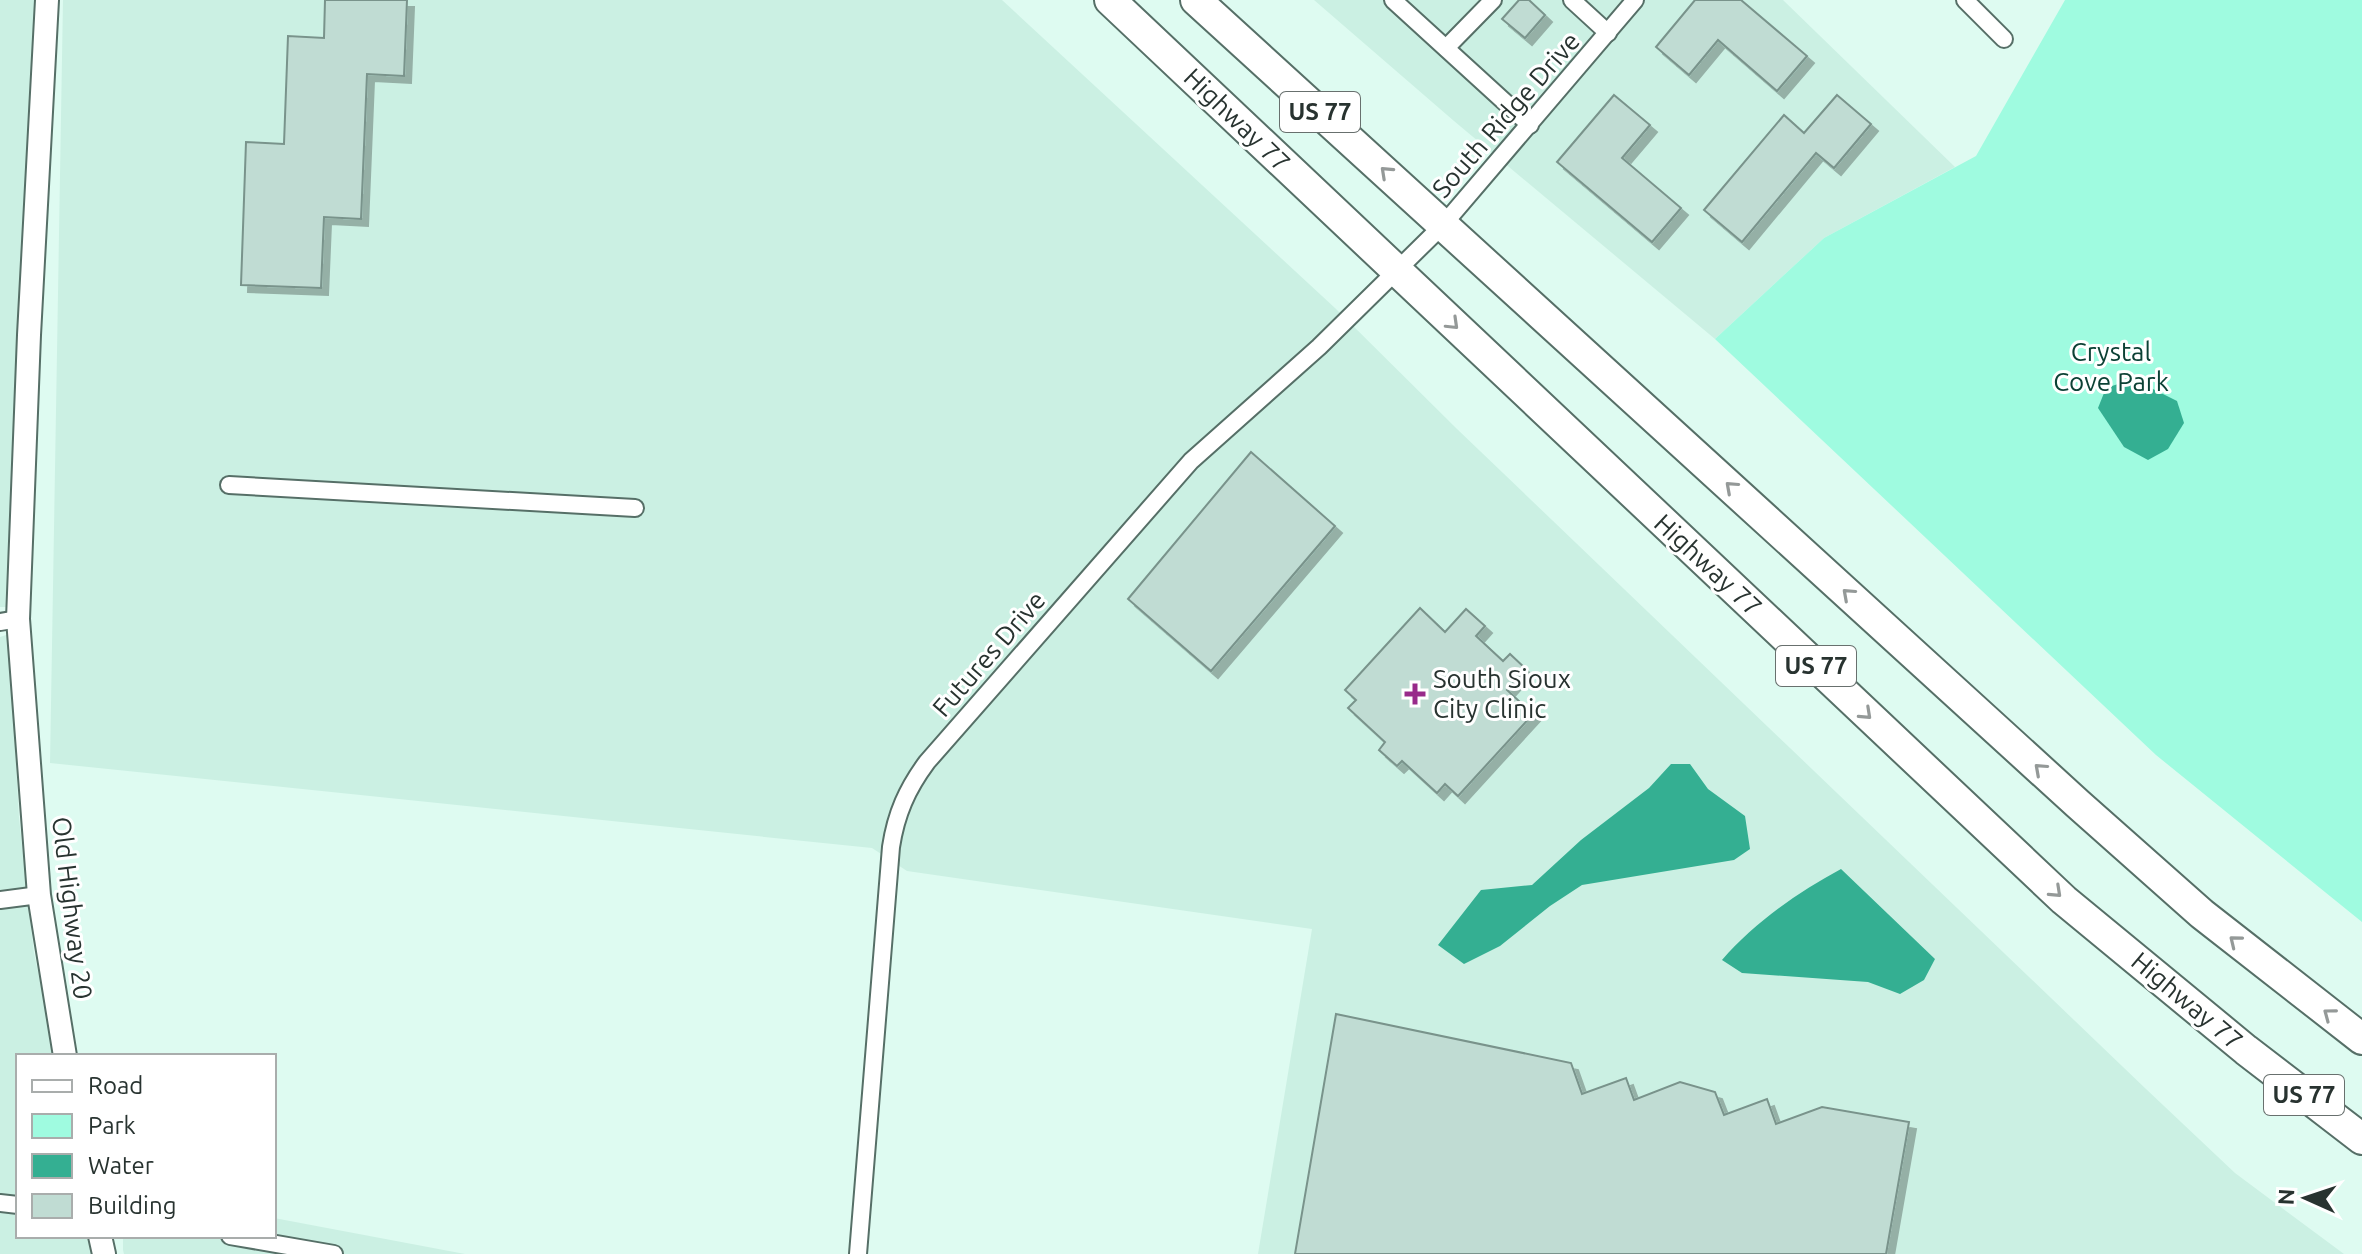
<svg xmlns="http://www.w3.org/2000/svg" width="2362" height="1254" viewBox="0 0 2362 1254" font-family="Ubuntu,sans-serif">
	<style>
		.built { fill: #cbf0e3 }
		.green { fill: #9ffbe0 }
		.water { fill: #34af92 }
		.building { fill: #c0dcd3; stroke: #79938b; stroke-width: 2; filter: url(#shadow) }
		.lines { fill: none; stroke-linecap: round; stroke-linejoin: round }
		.street-casing { stroke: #566f67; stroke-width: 20 }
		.secondary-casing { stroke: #566f67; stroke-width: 26 }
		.highway-casing { stroke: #566f67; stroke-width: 34 }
		.street { stroke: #fff; stroke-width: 16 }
		.secondary { stroke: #fff; stroke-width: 22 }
		.highway { stroke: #fff; stroke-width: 30 }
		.oneway { stroke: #949998 }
		.poi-dot { fill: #982a8a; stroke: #fff; stroke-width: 3 }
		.labels { text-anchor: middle; stroke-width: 6; stroke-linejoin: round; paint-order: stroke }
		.shield { fill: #fff; stroke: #68706e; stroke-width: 2 }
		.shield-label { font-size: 24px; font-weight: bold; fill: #283330 }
		.street-label { font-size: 26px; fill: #283330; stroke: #fff }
		.park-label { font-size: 26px; fill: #0c4135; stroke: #fff }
		.poi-label { font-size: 26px; fill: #283330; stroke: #fff; text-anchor: start }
	</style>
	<defs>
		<filter id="shadow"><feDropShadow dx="7" dy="7" stdDeviation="0" flood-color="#0004"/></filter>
	</defs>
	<rect width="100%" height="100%" fill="#defbf1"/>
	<g class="built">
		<polygon points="0,0 35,0 10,607 0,607"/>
		<polygon points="63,0 1002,0 1335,308 1457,429 2146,1089 2235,1173 2344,1254 1258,1254 1312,929 907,871 872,848 50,763"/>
		<polygon points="1314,0 1783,0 1955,167 1824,238 1715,339 1454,121"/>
		<polygon points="9,634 19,818 34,953 56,1056 18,1056 18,1236 93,1236 98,1254 0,1254 0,637"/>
		<polygon points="274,1218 465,1254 124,1254 123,1250 123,1236 274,1236"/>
	</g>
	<polygon class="green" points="2065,0 2362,0 2362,922 2156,755 1715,339 1824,238 1976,156"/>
	<g class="water">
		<polygon points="2133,379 2177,401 2184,423 2168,449 2148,460 2124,447 2098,408 2106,388"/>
		<polygon points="1671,764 1690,764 1708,789 1745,816 1750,849 1734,860 1582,885 1550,906 1500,946 1464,964 1438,945 1481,890 1532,885 1581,840 1649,788"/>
		<path d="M1841 869 1935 959 1924 980 1900 994 1868 982 1742 973 1722 960C1754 923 1798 892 1841 869Z"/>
	</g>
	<g class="building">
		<polygon points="325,0 407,0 404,76 367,74 361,219 324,217 321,288 241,285 246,142 284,144 288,36 324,38"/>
		<polygon points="1519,0 1529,0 1545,15 1525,38 1502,19"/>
		<polygon points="1695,0 1741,0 1807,56 1777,91 1718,40 1689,75 1656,47"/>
		<polygon points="1614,95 1650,125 1622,158 1681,208 1652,242 1557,162"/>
		<polygon points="1837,95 1871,124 1834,168 1816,153 1742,242 1704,210 1784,115 1804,133"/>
		<polygon points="1251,452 1335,526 1211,671 1128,599"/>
		<polygon points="1420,608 1445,632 1466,609 1485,626 1476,636 1503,661 1510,654 1526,669 1507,690 1533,714 1458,796 1445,784 1437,793 1402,761 1397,766 1379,750 1385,742 1348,708 1356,700 1345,690"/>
		<polygon points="1336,1014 1571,1063 1582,1094 1626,1078 1634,1100 1680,1082 1715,1092 1724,1115 1767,1099 1776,1124 1822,1107 1909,1122 1886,1254 1295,1254"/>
	</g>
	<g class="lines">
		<defs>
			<g id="street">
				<polyline points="1393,0 1530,125"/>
				<polyline points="1572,0 1608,33"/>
				<polyline points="1965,0 2004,39"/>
				<polyline points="1446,48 1493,0"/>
				<polyline points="229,485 635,508"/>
				<polyline points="0,622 18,619"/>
				<polyline points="0,900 39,895"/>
				<polyline points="0,1203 18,1205"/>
				<polyline points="230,1236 334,1254"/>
				<path d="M858 1254 891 847C896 814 907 789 927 762L1191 461 1319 347 1443 225 1635 0"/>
			</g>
			<g id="secondary">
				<polyline points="47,0 29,335 18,619 39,895 65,1056"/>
				<polyline points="100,1236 104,1254"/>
			</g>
			<g id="highway">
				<polyline points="1110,0 2064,900 2246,1050 2362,1139"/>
				<polyline points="1196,0 2078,804 2202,914 2362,1039"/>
			</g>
		</defs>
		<use href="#street" class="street-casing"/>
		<use href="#secondary" class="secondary-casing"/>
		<use href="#highway" class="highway-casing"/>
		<use href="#street" class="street"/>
		<use href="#secondary" class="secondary"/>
		<use href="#highway" class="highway"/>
	</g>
	<defs><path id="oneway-chevron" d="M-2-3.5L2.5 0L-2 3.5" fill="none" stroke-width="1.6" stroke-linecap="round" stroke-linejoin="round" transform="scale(2)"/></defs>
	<g class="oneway">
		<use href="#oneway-chevron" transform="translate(1386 172) rotate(-137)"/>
		<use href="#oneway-chevron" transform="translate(1453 324) rotate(44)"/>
		<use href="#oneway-chevron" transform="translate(1731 487) rotate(-138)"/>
		<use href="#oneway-chevron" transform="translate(1848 594) rotate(-138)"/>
		<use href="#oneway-chevron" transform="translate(1866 714) rotate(43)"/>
		<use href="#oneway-chevron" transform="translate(2040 769) rotate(-138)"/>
		<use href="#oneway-chevron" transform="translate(2056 892) rotate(43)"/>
		<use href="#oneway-chevron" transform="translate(2235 941) rotate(-141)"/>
		<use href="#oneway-chevron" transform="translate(2329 1014) rotate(-143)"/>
	</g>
	<path class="poi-dot" d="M1411 682h8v8h8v8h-8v8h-8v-8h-8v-8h8z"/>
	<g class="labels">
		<g class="shield">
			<rect x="1280" y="92" width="80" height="40" rx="6"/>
			<rect x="1776" y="646" width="80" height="40" rx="6"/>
			<rect x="2264" y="1075" width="80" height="40" rx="6"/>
		</g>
		<g class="shield-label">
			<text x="1320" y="120">US 77</text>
			<text x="1816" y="674">US 77</text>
			<text x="2304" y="1103">US 77</text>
		</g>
		<g class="street-label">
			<text transform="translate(1506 115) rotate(-49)" y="9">South Ridge Drive</text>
			<text transform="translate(1237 120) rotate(44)" y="9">Highway 77</text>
			<text transform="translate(1708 565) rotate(43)" y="9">Highway 77</text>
			<text transform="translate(989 654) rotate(-49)" y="9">Futures Drive</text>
			<text transform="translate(72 908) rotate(83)" y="9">Old Highway 20</text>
			<text transform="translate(2187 1001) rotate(40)" y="9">Highway 77</text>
		</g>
		<g class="park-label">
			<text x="2111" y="361">Crystal<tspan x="2111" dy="30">Cove Park</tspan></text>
		</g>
		<g class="poi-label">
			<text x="1433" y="688">South Sioux<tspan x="1433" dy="30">City Clinic</tspan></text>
		</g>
	</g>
	<rect x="16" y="1054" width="260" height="184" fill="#ffffff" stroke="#a9adac" stroke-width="2"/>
	<rect x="32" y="1080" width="40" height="12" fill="#ffffff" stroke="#a9adac" stroke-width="2"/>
	<text x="88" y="1094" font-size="24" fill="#283330">Road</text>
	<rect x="32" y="1114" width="40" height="24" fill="#9ffbe0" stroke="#a9adac" stroke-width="2"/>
	<text x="88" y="1134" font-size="24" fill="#283330">Park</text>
	<rect x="32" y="1154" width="40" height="24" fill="#34af92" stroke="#a9adac" stroke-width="2"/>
	<text x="88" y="1174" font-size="24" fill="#283330">Water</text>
	<rect x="32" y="1194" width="40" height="24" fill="#c0dcd3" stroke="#a9adac" stroke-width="2"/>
	<text x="88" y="1214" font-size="24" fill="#283330">Building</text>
	<g transform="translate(2306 1198) rotate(273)" stroke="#ffffff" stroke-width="6" paint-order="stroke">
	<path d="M0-6L14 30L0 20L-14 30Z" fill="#283330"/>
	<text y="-12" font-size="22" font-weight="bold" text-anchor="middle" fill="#283330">N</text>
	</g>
</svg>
